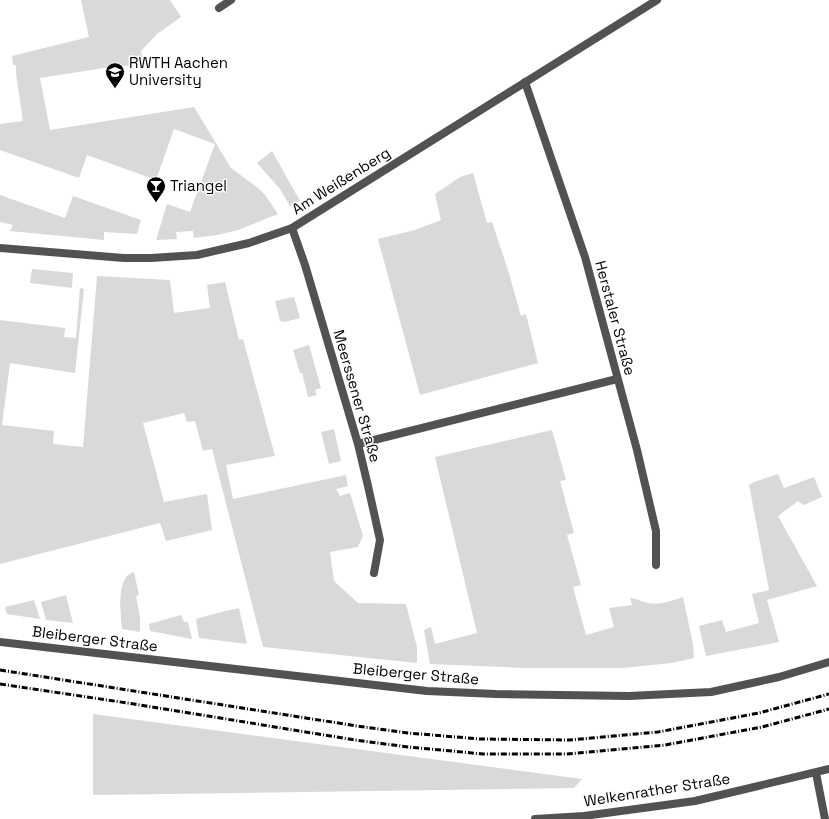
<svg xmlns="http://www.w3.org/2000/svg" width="829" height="819" viewBox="0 0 829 819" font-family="'Space Grotesk',sans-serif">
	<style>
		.green { fill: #d9d9d9 }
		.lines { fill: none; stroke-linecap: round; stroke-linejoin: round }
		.service { stroke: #525252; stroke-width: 8 }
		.minor { stroke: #525252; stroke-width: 8 }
		.rail { stroke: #000; stroke-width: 3; stroke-dasharray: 6 2 1 2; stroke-linecap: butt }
		.labels { text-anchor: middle; stroke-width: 3; stroke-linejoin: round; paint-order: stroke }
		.poi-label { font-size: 15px; fill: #000; stroke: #fff; text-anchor: start }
		.street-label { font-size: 15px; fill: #000; stroke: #fff }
	</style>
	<rect width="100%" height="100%" fill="#fff"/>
	<g class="green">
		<polygon points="81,0 170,0 181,17 157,34 141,51 143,64 104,68 40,78 50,130 194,107 231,168 258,188 265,195 278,214 238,230 217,235 194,238 193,231 176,232 177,239 156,240 167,204 190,212 215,144 174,129 156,180 87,155 79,178 0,150 0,124 23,121 16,74 16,65 13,65 12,56 89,37"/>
		<polygon points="272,151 300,201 290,206 280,189 257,163"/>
		<polygon points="473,173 487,223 492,222 508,270 521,316 526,314 538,363 420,395 378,239 415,230 441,220 435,194 460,177"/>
		<polygon points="0,195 65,218 73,196 141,220 137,234 104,232 104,240 10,231 13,225 0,222"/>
		<polygon points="32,269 73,273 72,288 30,283"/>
		<polygon points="97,276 170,280 174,313 210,308 207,285 225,282 239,340 243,339 275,456 226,465 233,499 346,475 348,486 336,489 340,496 350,493 363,536 358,547 330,552 334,581 358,603 406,604 417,647 417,663 263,647 212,449 203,451 195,421 187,422 184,413 143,423 164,502 207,494 212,530 166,541 160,523 0,564 0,320 65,328 64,337 76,338 80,288 84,289 75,373 10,363 2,425 54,431 53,444 83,447"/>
		<polygon points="294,297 300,318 285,322 280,321 275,301"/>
		<polygon points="309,345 321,388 315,390 317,395 308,397 302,373 300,373 293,350"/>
		<polygon points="334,429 341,461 329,464 321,432"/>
		<path d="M552 430 566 480 560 481 574 533 567 535 581 585 573 587 586 635 614 627 609 608 632 605 630 598C636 598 642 602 648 603 661 605 671 601 683 597L693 644 694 658 672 663 622 668H526L430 664 424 630 431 627 435 644 477 633 435 457Z"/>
		<polygon points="778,474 784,488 814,477 822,497 804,505 798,501 778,516 817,586 767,600 779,642 706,656 699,626 722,620 726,632 759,623 752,594 769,590 749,485 754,482"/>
		<path d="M134 572 139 595 136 596 140 617V632L122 629C121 614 115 577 134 572Z"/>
		<polygon points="66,595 73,623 46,620 41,602"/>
		<polygon points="34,600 40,619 7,614 5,607"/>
		<polygon points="239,608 247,644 199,638 196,619 221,612"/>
		<polygon points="181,615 184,622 188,622 192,639 150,631 149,624"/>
		<polygon points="93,714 582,779 574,788 93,795"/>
	</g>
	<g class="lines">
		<g class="service">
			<polyline points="358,444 617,379"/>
			<polyline points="816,773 825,819"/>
		</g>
		<g class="minor">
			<polyline points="219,8 231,0"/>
			<polyline points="525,82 585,257 637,450 656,531 656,565"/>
			<polyline points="292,228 305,265 358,444 368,486 380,540 374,573"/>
			<polyline points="0,248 124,258 151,258 197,255 249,243 292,228 657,0"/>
			<polyline points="0,642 427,691 496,694 629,696 711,692 779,677 829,662"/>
			<polyline points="535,819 584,816 695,801 829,769"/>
		</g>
		<g class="rail">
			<polyline points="0,670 357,726 408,733 480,739 569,740 658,732 759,713 829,694"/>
			<polyline points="0,684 134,704 355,740 408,747 483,754 567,754 665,745 762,727 829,709"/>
		</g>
	</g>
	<defs>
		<symbol id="university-pin" viewBox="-11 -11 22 30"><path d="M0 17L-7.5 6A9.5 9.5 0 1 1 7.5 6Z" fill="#000" stroke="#fff"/><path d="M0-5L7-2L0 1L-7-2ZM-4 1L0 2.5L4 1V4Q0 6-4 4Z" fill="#fff"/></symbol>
		<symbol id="bar-pin" viewBox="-11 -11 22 30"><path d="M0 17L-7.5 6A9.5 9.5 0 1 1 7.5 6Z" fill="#000" stroke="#fff"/><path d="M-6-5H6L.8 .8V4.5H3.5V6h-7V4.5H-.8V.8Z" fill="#fff"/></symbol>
	</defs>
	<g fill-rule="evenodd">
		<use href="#university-pin" x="104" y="61" width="22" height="30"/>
		<use href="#bar-pin" x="145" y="175" width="22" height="30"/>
	</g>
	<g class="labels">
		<g class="poi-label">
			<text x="129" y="68">RWTH Aachen<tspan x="129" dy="17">University</tspan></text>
			<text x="170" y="191">Triangel</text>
		</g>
		<g class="street-label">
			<text transform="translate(341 181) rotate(-32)" y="5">Am Weißenberg</text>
			<text transform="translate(615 318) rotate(75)" y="5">Herstaler Straße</text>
			<text transform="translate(357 396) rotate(74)" y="5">Meerssener Straße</text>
			<text transform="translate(95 639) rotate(7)" y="5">Bleiberger Straße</text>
			<text transform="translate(416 674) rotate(5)" y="5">Bleiberger Straße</text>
			<text transform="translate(657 790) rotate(-9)" y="5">Welkenrather Straße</text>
		</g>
	</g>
</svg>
